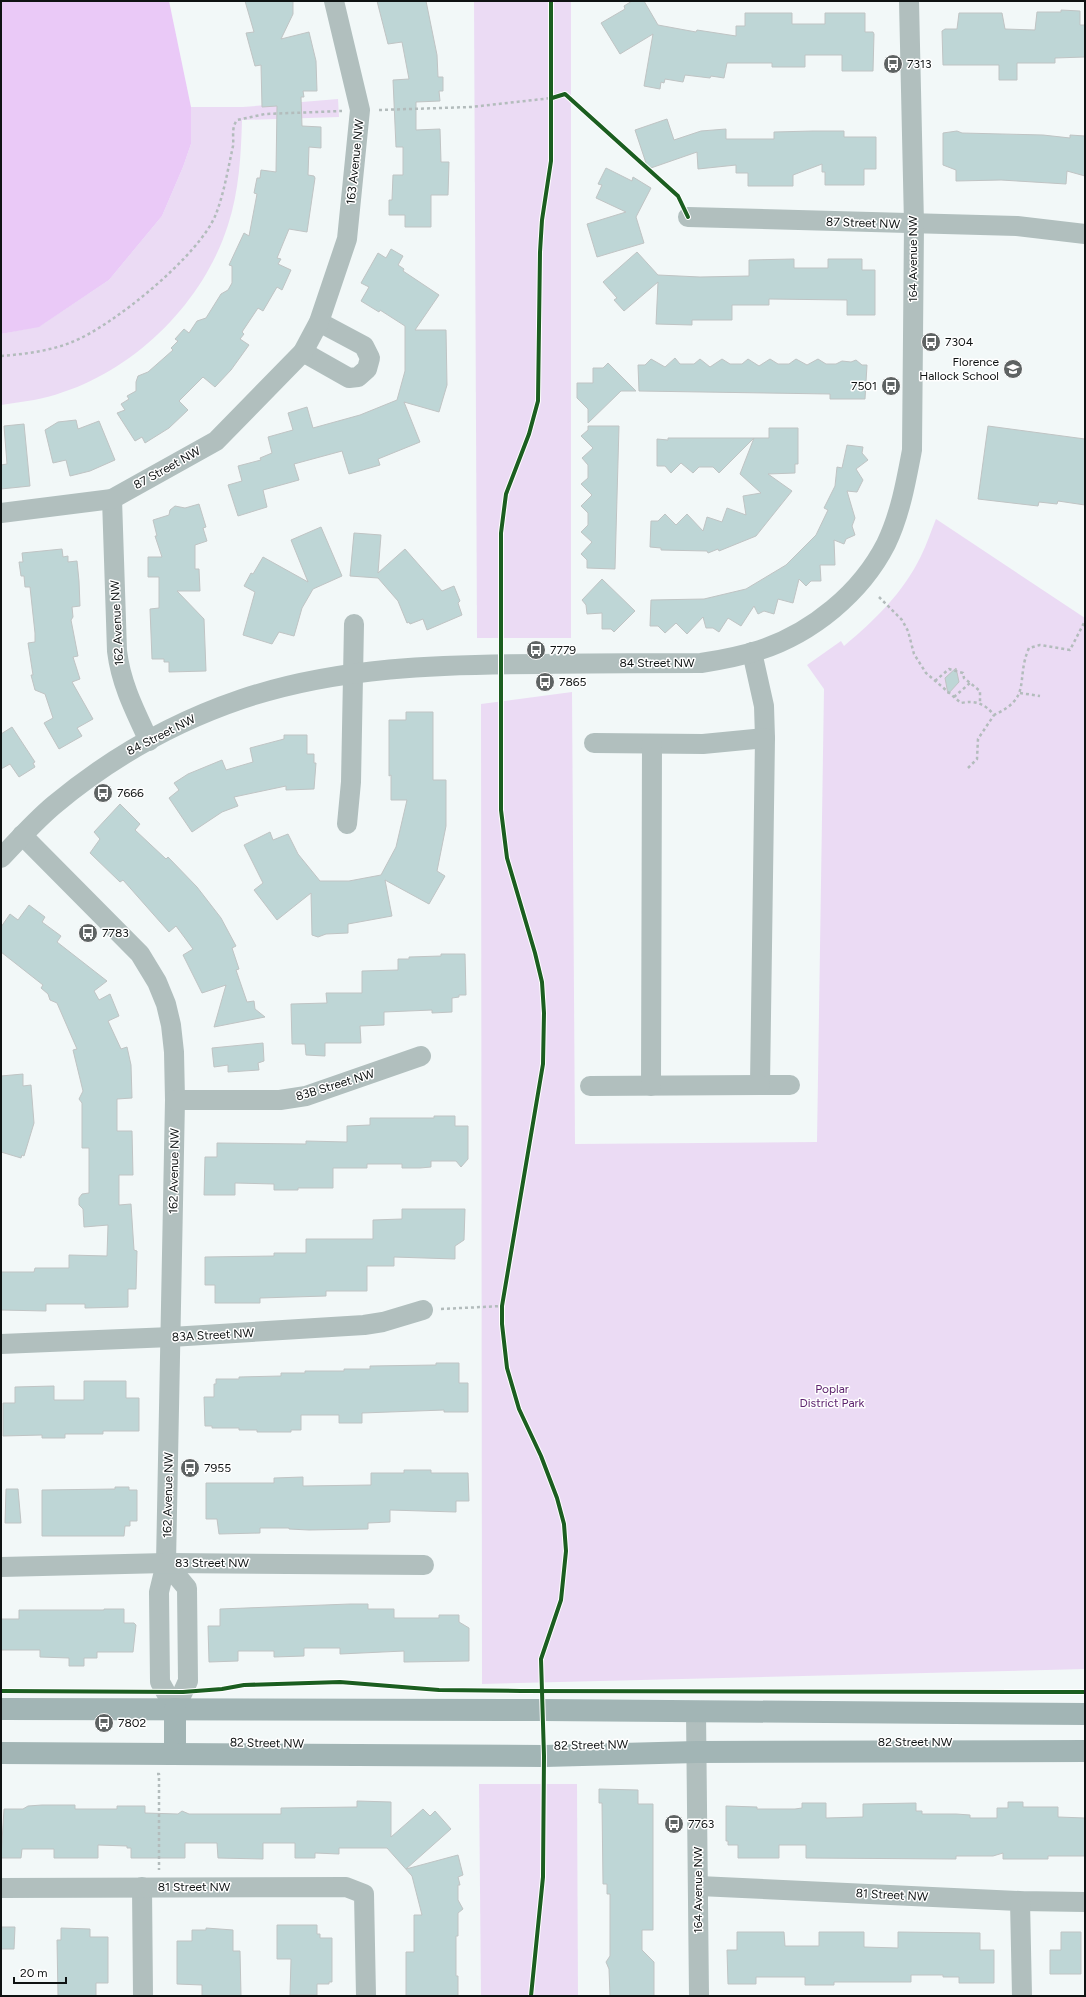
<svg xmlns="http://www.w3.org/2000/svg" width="1086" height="1997" viewBox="0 0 1086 1997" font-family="Figtree,sans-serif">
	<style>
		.green { fill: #ebdbf4 }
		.water { fill: #eac9f7 }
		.building { fill: #bed6d6; stroke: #c0c4c4 }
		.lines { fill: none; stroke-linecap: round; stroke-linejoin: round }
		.path { stroke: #b3bcbc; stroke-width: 2.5; stroke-dasharray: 3 3; stroke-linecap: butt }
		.minor { stroke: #b1bfbe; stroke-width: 20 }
		.major { stroke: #a2b5b5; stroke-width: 22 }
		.cycleway-casing { stroke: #fff; stroke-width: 6 }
		.cycleway { stroke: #1b5e20; stroke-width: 4 }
		.labels { text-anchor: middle; stroke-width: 3; stroke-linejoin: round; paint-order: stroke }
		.poi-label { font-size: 12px; fill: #0f1313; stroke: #fff; text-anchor: start }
		.street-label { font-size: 12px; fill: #0f1313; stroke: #fff }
		.park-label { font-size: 12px; fill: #5d236e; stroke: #fff }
	</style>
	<rect width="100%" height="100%" fill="#f2f8f8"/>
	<g class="green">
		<polygon points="474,1 571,1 571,638 477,638"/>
		<path d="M338 99 339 117 242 120C241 156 239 191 228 225 201 310 122 383 34 400 23 402 12 403 1 405V334L40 326 109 280 162 216 183 167 191 144V107H243Z"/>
		<path d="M936 519 1085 618V1669L482 1684 481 704 572 692 575 1144 817 1142 824 689 807 665 841 641 844 646C875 620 903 593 921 556 927 544 931 531 936 519Z"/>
		<polygon points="479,1784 577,1784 578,1996 481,1996"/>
	</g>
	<polygon class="water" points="1,1 169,1 191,107 191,144 183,167 162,216 109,280 39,327 1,334"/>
	<g class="building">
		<polygon points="245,1 293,1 293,14 281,39 309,32 316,61 317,91 303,91 304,97 301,97 302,126 321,127 321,148 309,147 308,175 314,176 315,178 307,232 289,229 277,258 281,259 278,264 291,270 282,290 277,287 263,311 258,308 242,332 244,334 240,339 249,345 231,370 215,387 203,377 179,401 188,410 169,428 145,443 142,437 135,441 117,413 125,410 121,404 129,399 127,396 136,391 136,382 138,376 148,372 173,350 171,348 178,341 175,339 184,329 189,333 197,321 206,318 221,294 228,290 232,283 232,266 229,265 244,233 249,236 257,194 254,193 257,178 260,178 261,170 276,172 277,106 262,107 261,65 255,66 246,33 254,32"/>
		<polygon points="377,1 426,1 437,55 438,77 443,77 443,91 439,91 440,101 416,102 416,130 440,129 441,162 449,162 448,195 431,195 431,227 405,227 405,215 389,215 389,200 392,200 393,175 403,175 403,147 396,147 393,80 409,79 402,42 388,44"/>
		<polygon points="632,1 644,1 658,25 696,32 697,30 736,36 736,26 745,26 745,13 792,13 792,24 825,24 825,13 865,13 865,32 873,32 874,34 873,71 842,71 842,55 805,55 805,67 772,67 772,63 727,63 724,78 711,76 710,78 685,75 683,82 665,79 664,83 661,82 660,89 644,86 653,34 620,54 601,23 625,9 624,6"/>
		<polygon points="1061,10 1080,11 1080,25 1085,25 1085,57 1055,58 1055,63 1017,63 1017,80 999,80 999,65 943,65 942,31 945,29 957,29 959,13 1002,13 1005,29 1035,30 1037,12 1061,12"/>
		<polygon points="667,119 674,140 701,131 726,129 726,139 774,139 774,132 813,131 844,131 844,137 876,137 876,169 864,169 864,185 825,185 825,172 822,172 822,164 793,175 793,186 748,186 748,173 736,173 736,165 698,169 697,152 648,169 635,130"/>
		<polygon points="957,131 962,133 1043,135 1070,138 1070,135 1085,136 1085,176 1067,171 1066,184 1001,180 956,181 956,170 943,165 943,133"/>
		<polygon points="606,168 632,181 633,177 651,188 636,217 644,243 597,257 587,224 626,212 596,198 602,185 598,184"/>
		<polygon points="391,249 403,256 398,265 404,269 403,271 439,295 415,330 446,330 447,385 439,412 404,402 420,442 378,459 380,465 349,474 342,451 294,464 299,480 263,490 267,507 238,516 228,485 242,481 238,466 261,460 260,458 272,453 268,437 293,430 288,413 307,407 313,428 360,415 397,400 405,371 405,326 380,310 379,312 361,301 369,287 361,283 378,253 386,258"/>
		<polygon points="637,252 658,275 700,277 749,276 749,260 794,259 794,268 828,268 828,259 862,259 862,270 875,270 875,315 847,315 847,300 769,299 769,305 732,305 732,320 692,320 692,325 656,324 658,282 624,311 614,300 617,298 603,282"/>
		<polygon points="675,358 680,364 694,364 700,359 710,367 722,359 730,364 742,364 748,359 759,366 770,359 778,364 789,364 796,359 807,365 818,359 826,364 836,364 842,361 851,362 856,360 862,365 867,365 865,399 830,399 830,394 639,391 638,365 645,365 651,359 665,367"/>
		<polygon points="608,363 636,391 621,391 588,423 588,409 577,398 577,383 593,383 593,368 603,368"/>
		<polygon points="76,420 78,429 99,421 115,460 90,471 70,476 66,460 53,463 45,430 58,422"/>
		<polygon points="24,424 30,486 1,489 1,465 7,464 4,426"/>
		<polygon points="588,426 619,426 615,569 587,568 587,560 581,554 592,542 581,532 588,525 588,513 581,506 592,495 581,484 588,478 588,465 582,458 593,448 581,436 588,430"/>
		<polygon points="988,426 1085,439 1085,505 1058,501 1057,504 1039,502 1038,506 978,499"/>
		<polygon points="769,428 798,428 798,464 795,464 795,473 768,474 792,491 756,536 719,551 718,549 708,553 707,551 661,550 661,548 650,547 651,521 658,521 665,514 676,525 687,514 703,531 707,517 722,522 727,508 746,515 743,496 761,493 740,474 754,438 719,473 713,467 699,467 693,473 681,463 671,473 665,466 657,466 657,439 668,440 668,438 769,438"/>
		<polygon points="847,445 863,447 862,453 868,460 856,469 863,480 857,492 847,491 855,518 852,526 855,535 846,539 844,544 834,540 835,565 820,565 821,581 811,581 806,586 799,579 793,603 778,599 774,614 764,611 758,614 754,606 741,626 728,618 719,632 713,628 706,628 703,617 687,634 676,623 665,633 658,626 650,626 651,600 704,599 746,589 786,565 816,535 828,510 824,508 835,486 837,467 842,468"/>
		<polygon points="199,504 206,527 203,528 207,541 195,545 195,569 199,569 200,591 177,591 204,619 206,671 169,672 169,662 164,662 164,659 152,659 150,609 159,608 159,577 148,577 148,557 162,557 155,536 157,536 153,520 169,515 170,510 175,506 185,508"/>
		<polygon points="321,527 342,576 313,589 302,608 294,636 279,632 272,644 243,635 255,592 244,586 251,573 253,574 263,557 308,582 291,540"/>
		<polygon points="354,533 381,535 378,573 405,549 442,591 454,586 460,601 458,603 462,615 427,630 423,619 410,624 409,622 407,623 398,601 378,578 350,576"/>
		<polygon points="62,549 63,557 68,556 68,562 77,561 79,581 80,606 72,607 73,617 71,620 78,656 73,657 80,679 72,682 93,719 77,728 82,736 59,749 44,723 53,718 45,694 35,690 31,675 33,675 28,643 35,642 35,633 30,587 25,587 24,576 21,576 19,562 23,562 22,553"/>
		<polygon points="602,579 635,611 614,632 611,629 602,629 602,613 587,614 586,605 582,600"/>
		<polygon points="956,668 959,682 948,694 945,678"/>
		<polygon points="406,712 433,712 433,780 446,780 446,826 437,871 445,876 429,904 385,880 392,916 348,924 348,933 326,934 318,937 312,935 311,893 277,920 254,890 263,883 244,845 270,832 273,840 288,834 298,854 320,881 349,881 381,875 396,847 407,800 391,800 391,775 389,776 389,720 406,720"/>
		<polygon points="12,727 35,762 33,763 35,767 19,777 10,764 1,769 1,734"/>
		<polygon points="284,735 307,735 307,754 314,754 314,763 316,763 314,789 286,790 286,786 234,797 238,806 222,812 192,832 169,798 179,790 174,783 188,774 222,760 226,770 253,762 250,748 284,739"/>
		<polygon points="120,804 140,824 135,830 166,859 168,857 197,887 221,918 236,946 232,948 239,969 236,970 247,1002 254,1001 255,1009 265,1017 214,1027 226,985 202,993 183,955 193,949 176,926 169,932 123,880 120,882 90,853 100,839 94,832"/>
		<polygon points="29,905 45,917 42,922 61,936 57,942 107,981 94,991 99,1000 110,994 119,1016 108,1021 121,1049 127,1047 131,1065 132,1098 117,1099 117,1131 132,1131 133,1175 119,1175 119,1205 131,1204 134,1250 137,1251 136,1289 128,1289 128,1307 85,1308 85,1304 46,1304 46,1311 1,1310 1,1272 34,1272 35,1268 69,1268 69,1255 107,1256 108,1225 84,1227 83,1209 79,1205 79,1198 82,1194 89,1193 89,1148 82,1148 82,1103 79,1099 83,1091 73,1050 77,1049 57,1003 50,1000 48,994 41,988 43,985 1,952 1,927 10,914 18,920"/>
		<polygon points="441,954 465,954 466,995 459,995 459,997 452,998 452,1012 432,1013 432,1010 384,1012 384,1025 360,1026 361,1043 325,1043 325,1056 306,1055 305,1044 292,1044 291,1004 327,1003 326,993 362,993 362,971 398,970 398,959 409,959 409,957 441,956"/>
		<polygon points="263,1043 264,1061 258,1063 259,1070 228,1072 228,1065 214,1067 212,1048"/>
		<polygon points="23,1074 23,1086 31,1085 34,1123 24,1156 22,1155 21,1158 1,1152 1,1076"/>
		<polygon points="434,1116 455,1116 455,1126 468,1126 468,1159 461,1167 456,1161 431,1161 431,1167 420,1168 402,1168 402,1164 367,1164 367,1168 333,1168 333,1188 298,1188 298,1190 274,1190 274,1184 235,1183 235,1195 204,1195 205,1157 217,1157 217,1143 306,1144 306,1141 347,1142 347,1126 370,1125 370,1118 434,1118"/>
		<polygon points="402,1209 465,1209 464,1240 455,1246 455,1259 394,1257 394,1266 367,1266 367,1291 326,1291 326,1296 260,1298 260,1303 215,1303 215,1285 205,1285 205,1257 274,1256 274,1253 306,1253 306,1239 373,1239 373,1220 402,1219"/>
		<polygon points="436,1363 459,1363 459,1383 468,1383 468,1412 444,1412 444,1410 362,1413 362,1423 339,1423 339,1415 301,1415 301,1430 291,1430 291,1432 257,1432 257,1430 239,1430 239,1428 212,1428 212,1426 205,1426 204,1397 214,1397 214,1384 216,1384 216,1379 239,1379 239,1377 281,1376 281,1373 305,1373 305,1371 344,1371 344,1369 370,1369 370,1366 436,1365"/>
		<polygon points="84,1381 126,1381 126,1398 139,1398 139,1431 103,1431 103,1434 65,1434 65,1438 42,1438 42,1435 3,1436 3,1403 15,1403 15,1387 54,1386 54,1400 84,1400"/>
		<polygon points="404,1470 431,1470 431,1473 468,1473 469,1501 456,1501 456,1512 390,1510 390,1522 368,1523 368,1529 309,1530 289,1529 289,1528 260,1528 260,1533 219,1534 217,1519 206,1519 206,1483 274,1483 274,1478 303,1477 303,1486 371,1485 371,1473 404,1473"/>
		<polygon points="115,1487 129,1487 129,1490 137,1490 137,1521 130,1521 130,1526 125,1526 124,1536 42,1536 42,1490 115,1489"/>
		<polygon points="6,1489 18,1489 21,1523 5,1523"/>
		<polygon points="350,1604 368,1604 368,1609 394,1609 394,1618 439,1618 439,1615 459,1615 459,1622 469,1628 469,1661 404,1662 404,1651 340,1654 340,1648 304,1648 304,1656 274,1657 274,1651 238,1651 238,1661 209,1662 208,1626 220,1626 220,1609"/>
		<polygon points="104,1609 124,1609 124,1623 134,1623 136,1625 133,1652 97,1652 97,1658 84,1658 84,1666 69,1666 69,1658 40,1657 40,1650 1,1650 1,1619 19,1619 19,1610 104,1610"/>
		<polygon points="599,1789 638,1790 638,1804 653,1804 653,1930 642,1930 642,1950 654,1962 654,1996 610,1996 609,1969 606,1962 610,1956 610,1894 607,1894 607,1884 603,1884 602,1803 599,1803"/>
		<polygon points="357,1801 391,1802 391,1837 423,1809 430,1816 435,1811 451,1829 406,1869 458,1855 463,1875 458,1877 460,1885 458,1885 458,1900 463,1909 458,1913 458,1936 456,1936 456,1976 458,1976 458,1996 406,1996 406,1952 414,1952 414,1915 422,1915 412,1876 387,1848 339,1848 339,1854 315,1853 315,1858 295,1858 295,1843 263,1843 263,1859 218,1858 217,1843 185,1843 185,1858 131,1858 131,1848 127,1848 127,1846 98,1845 98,1858 54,1858 54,1849 22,1849 21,1858 1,1858 4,1809 23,1809 28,1806 42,1805 75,1805 75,1809 117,1809 117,1806 145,1806 145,1813 178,1814 182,1811 189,1814 281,1814 281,1808 357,1807"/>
		<polygon points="1008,1802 1023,1802 1023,1807 1058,1807 1058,1817 1085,1818 1085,1856 1048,1856 1048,1859 1003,1859 1003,1853 993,1856 956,1856 956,1859 806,1858 806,1845 779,1845 779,1858 738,1858 738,1845 728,1845 728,1841 726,1841 726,1806 757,1807 757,1809 795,1809 802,1808 802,1803 826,1803 826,1818 863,1817 863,1804 916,1803 916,1811 922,1811 922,1814 956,1814 970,1815 970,1818 997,1818 997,1808 1008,1808"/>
		<polygon points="277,1925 317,1925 317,1934 320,1934 320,1938 332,1938 332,1982 329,1982 329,1984 317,1984 317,1995 290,1995 291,1959 277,1959"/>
		<polygon points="1,1927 15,1927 14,1949 1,1949"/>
		<polygon points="61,1928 90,1929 90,1937 108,1937 108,1983 96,1983 96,1996 58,1996 57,1940 61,1940"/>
		<polygon points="206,1928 233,1930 233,1951 240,1951 241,1996 202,1996 202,1985 177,1984 177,1941 192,1941 192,1930 206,1930"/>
		<polygon points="737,1932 784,1932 785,1946 819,1946 819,1932 864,1932 864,1947 898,1948 898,1932 980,1933 980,1950 994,1950 994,1983 959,1983 959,1977 943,1977 943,1975 911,1975 911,1982 834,1982 834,1985 805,1985 805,1977 756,1977 756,1984 728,1984 727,1950 737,1950"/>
		<polygon points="1061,1932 1081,1932 1081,1974 1050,1974 1050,1950 1061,1950"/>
	</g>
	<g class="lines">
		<g class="path">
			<polyline points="379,110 471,107 552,98"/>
			<path d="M1 356C25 354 50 351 72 342 113 326 200 255 216 214 224 193 228 169 233 146 234 138 231 128 237 120L265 114 342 111"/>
			<path d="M879 597 902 620 908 631 914 654 926 673 961 703C976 700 985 704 994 715 1033 697 1015 680 1029 648L1040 645 1070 650 1085 621"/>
			<polyline points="935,681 949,669 963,673 964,678 980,691 980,703"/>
			<polyline points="1020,693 1040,696"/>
			<polyline points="954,697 970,683"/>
			<polyline points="968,768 977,759 978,739 994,715"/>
			<polyline points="441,1309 502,1306"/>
			<polyline points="157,1774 159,1774 159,1870"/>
		</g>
		<g class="minor">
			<polyline points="688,217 1017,226 1085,234"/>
			<polyline points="303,352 349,378 358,377 367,369 370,358 364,346 319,322"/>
			<path d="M112 499 117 651C121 684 135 711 149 741"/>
			<polyline points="1,513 112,499 216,441 303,352 319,322 347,239 360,110 334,1"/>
			<polyline points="752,652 764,706 765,738 760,1085 790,1085"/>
			<polyline points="594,743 703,744 765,738"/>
			<polyline points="347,824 351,782 354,624"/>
			<polyline points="22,835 140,954 157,982 166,1004 171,1025 174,1052 175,1100 166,1563 159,1592 160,1682 175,1709"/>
			<path d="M1 858C18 840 35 821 54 805 109 759 174 722 242 699 337 667 441 664 542 664 595 663 648 663 701 663 721 660 741 656 760 650 812 633 861 593 886 544 900 515 906 482 912 450L914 224 909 1"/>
			<polyline points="590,1086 760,1085"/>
			<polyline points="651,1086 652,744"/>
			<polyline points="175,1100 280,1100 306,1096 421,1056"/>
			<polyline points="1,1344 171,1337 364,1325 383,1322 423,1310"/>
			<polyline points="166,1563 187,1588 188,1681 175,1709"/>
			<polyline points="1,1567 166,1563 424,1565"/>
			<polyline points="696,1712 699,1996"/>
			<polyline points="699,1886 1020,1901 1085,1902"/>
			<polyline points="142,1887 143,1996"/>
			<polyline points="1,1888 346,1887 364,1894 366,1996"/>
			<polyline points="1020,1901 1022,1996"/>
		</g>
		<g class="major">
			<polyline points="1,1709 543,1710 1085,1714"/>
			<polyline points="175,1709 175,1752"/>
			<polyline points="1,1753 544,1756 697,1752 1085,1751"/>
		</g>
		<defs>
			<g id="cycleway">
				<polyline points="552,98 565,94 678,196 688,217"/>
				<polyline points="1,1691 183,1692 222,1689 244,1685 340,1682 439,1690 521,1691 1085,1692"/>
				<polyline points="531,1996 543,1877 544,1756 541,1659 561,1600 566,1551 564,1524 557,1498 541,1456 519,1409 507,1368 502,1324 502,1306 543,1064 544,1013 542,982 535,953 507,858 501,810 501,533 506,494 529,434 538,401 540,252 542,220 551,161 551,1"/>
			</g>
		</defs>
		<use href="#cycleway" class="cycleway-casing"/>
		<use href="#cycleway" class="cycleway"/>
	</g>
	<defs>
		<symbol id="bus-disc" viewBox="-11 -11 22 22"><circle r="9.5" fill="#5e6363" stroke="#fff"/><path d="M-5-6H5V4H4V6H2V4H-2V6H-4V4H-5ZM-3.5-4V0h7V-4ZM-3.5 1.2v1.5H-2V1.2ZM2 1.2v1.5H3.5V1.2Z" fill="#fff"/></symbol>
		<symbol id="school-disc" viewBox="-11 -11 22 22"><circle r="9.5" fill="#5e6363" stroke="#fff"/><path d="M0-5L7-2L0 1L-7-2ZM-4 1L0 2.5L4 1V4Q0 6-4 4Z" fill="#fff"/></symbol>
	</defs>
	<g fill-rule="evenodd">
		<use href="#bus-disc" x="882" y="53" width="22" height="22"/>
		<use href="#bus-disc" x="920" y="331" width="22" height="22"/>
		<use href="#school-disc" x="1002" y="358" width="22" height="22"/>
		<use href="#bus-disc" x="880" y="375" width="22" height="22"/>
		<use href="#bus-disc" x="525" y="639" width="22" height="22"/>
		<use href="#bus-disc" x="534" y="671" width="22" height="22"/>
		<use href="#bus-disc" x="92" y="782" width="22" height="22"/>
		<use href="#bus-disc" x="77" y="922" width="22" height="22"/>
		<use href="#bus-disc" x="179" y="1457" width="22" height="22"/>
		<use href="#bus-disc" x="93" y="1712" width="22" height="22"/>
		<use href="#bus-disc" x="663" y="1813" width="22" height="22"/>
	</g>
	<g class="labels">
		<g class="poi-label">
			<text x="907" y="68">7313</text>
			<text x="945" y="346">7304</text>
			<text x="999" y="366" text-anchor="end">Florence<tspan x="999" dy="14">Hallock School</tspan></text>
			<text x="877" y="390" text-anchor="end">7501</text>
			<text x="550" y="654">7779</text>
			<text x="559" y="686">7865</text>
			<text x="117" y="797">7666</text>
			<text x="102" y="937">7783</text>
			<text x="204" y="1472">7955</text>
			<text x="118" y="1727">7802</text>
			<text x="688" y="1828">7763</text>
		</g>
		<g class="street-label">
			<text transform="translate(355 162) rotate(-84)" y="4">163 Avenue NW</text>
			<text transform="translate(863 223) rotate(2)" y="4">87 Street NW</text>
			<text transform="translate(913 259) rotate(-90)" y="4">164 Avenue NW</text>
			<text transform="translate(167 468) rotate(-29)" y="4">87 Street NW</text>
			<text transform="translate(117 623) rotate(-93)" y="4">162 Avenue NW</text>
			<text x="657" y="667">84 Street NW</text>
			<text transform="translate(161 735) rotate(-27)" y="4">84 Street NW</text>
			<text transform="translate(335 1085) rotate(-17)" y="4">83B Street NW</text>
			<text transform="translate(174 1171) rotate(-89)" y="4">162 Avenue NW</text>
			<text transform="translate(213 1335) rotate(-3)" y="4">83A Street NW</text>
			<text transform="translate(168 1495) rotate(-89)" y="4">162 Avenue NW</text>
			<text x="212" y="1567">83 Street NW</text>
			<text x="915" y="1746">82 Street NW</text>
			<text transform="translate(267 1743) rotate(1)" y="4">82 Street NW</text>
			<text transform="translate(591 1745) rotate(-1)" y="4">82 Street NW</text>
			<text x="194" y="1891">81 Street NW</text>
			<text transform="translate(698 1890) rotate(-90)" y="4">164 Avenue NW</text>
			<text transform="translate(892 1895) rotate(3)" y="4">81 Street NW</text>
		</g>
		<g class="park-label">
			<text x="832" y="1393">Poplar<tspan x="832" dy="14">District Park</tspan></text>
		</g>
	</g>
	<rect width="1086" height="1997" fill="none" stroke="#0f1313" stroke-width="4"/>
	<path d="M14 1977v6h52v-6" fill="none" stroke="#0f1313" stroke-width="2"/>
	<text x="20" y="1977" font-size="12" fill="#0f1313" stroke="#ffffff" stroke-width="3" paint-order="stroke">20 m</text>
</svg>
